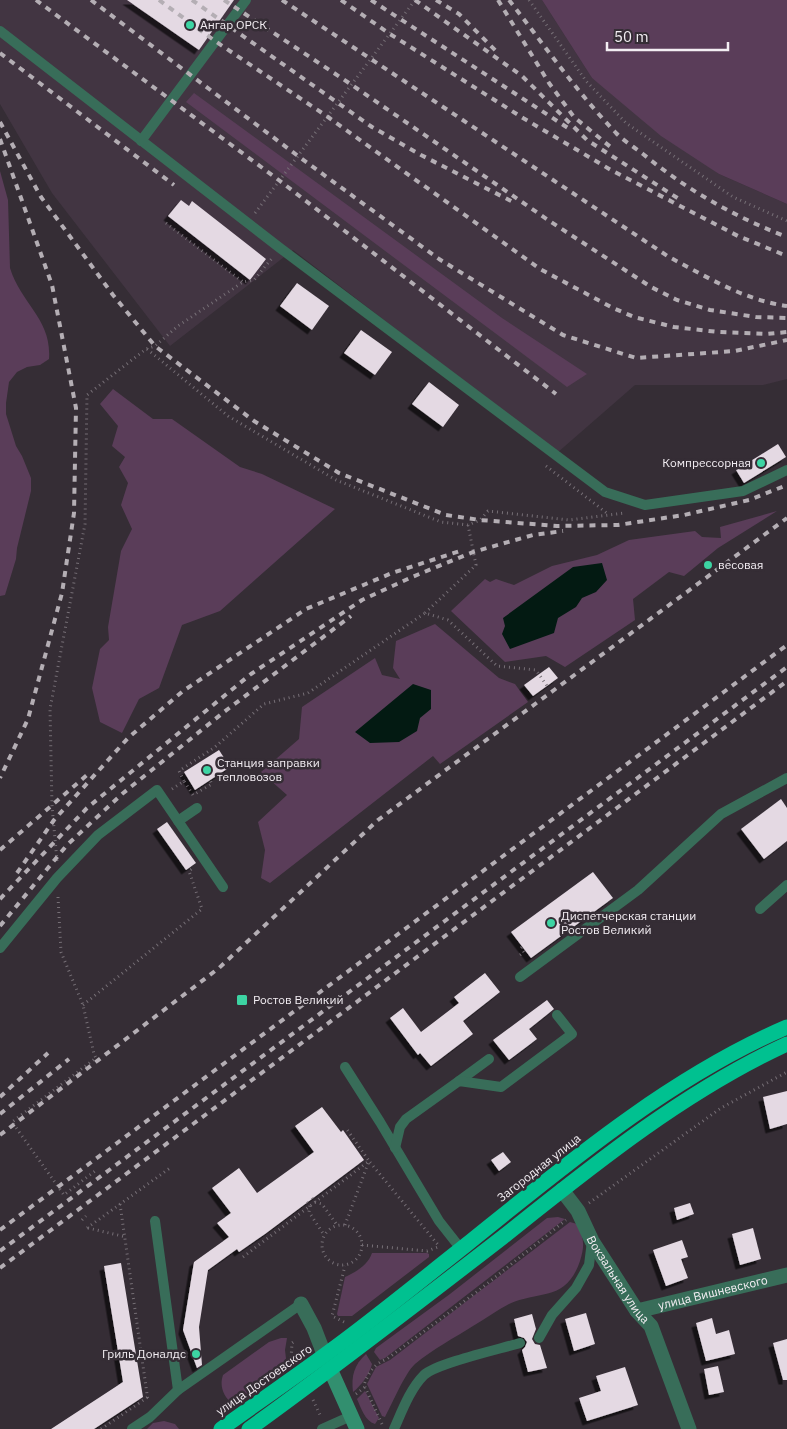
<svg xmlns="http://www.w3.org/2000/svg" width="787" height="1429" viewBox="0 0 787 1429" font-family="'IBM Plex Sans',sans-serif">
	<style>
		.built { fill: #423542 }
		.green { fill: #5a3d59 }
		.water { fill: #031a12 }
		.building { fill: #e4d9e3; filter: url(#shadow) }
		.lines { fill: none; stroke-linecap: round; stroke-linejoin: round }
		.path { stroke: #766f76; stroke-width: 3; stroke-dasharray: 1 4; stroke-linecap: butt }
		.lane { stroke: #386d59; stroke-width: 10 }
		.street { stroke: #386d59; stroke-width: 15 }
		.secondary { stroke: #328f6f; stroke-width: 15 }
		.highway { stroke: #00c190; stroke-width: 15 }
		.rail { stroke: #b4aeb4; stroke-width: 4; stroke-dasharray: 6 6; stroke-linecap: butt }
		.poi-dot { fill: #3dd4a3; stroke: #352d35; stroke-width: 2 }
		.labels { text-anchor: middle; stroke-width: 5; stroke-linejoin: round; paint-order: stroke }
		.poi-label { font-size: 12px; fill: #f3eef3; stroke: #352d35; text-anchor: start }
		.street-label { font-size: 12px; fill: #f3eef3; stroke: #352d35 }
	</style>
	<defs>
		<filter id="shadow"><feDropShadow dx="-4.5" dy="4.5" stdDeviation="0" flood-color="#0009"/></filter>
	</defs>
	<rect width="100%" height="100%" fill="#352d35"/>
	<polygon class="built" points="0,0 542,0 592,78 719,174 787,204 787,379 763,385 635,385 557,453 293,250 170,346 52,193 0,104"/>
	<g class="green">
		<polygon points="542,0 787,0 787,204 719,174 661,136 592,78"/>
		<polygon points="194,93 502,318 587,374 567,387 186,102"/>
		<path d="M0 171 8 200 10 268C21 304 52 319 49 359L40 365 27 367 17 372 9 382 6 403V414L16 446 22 456 31 478V491L17 548 16 559 5 595 0 596Z"/>
		<polygon points="113,389 153,419 172,419 240,467 262,474 335,509 220,611 182,625 159,688 139,699 122,733 100,722 92,688 100,649 109,640 108,627 121,551 132,529 121,505 128,483 119,467 125,457 112,446 118,426 100,404"/>
		<polygon points="777,511 718,548 684,576 669,572 633,599 635,620 565,667 546,656 505,662 451,611 485,579 490,582 496,579 514,585 552,566 597,555 629,540 695,531 702,537 721,538 720,527"/>
		<polygon points="435,624 499,678 515,684 528,702 440,764 433,756 270,883 261,878 265,850 258,822 287,795 261,772 299,739 302,707 375,658 382,675 400,679 393,668 396,641"/>
		<polygon points="558,1217 565,1219 385,1358 380,1360 374,1352 376,1348 450,1294 547,1218"/>
		<path d="M570 1222 577 1224C584 1239 585 1245 580 1261 566 1302 540 1290 509 1304 497 1310 485 1319 473 1326 454 1338 433 1349 415 1364 405 1373 392 1404 385 1417L382 1416 367 1384 376 1367 390 1360Z"/>
		<path d="M372 1253H427L429 1254V1257L352 1316H338L337 1314 345 1277C356 1272 368 1265 372 1253Z"/>
		<path d="M281 1338H287L285 1350 287 1367 235 1404H232C224 1396 219 1387 223 1375L269 1342Z"/>
		<path d="M366 1354 372 1364C370 1373 361 1386 353 1392 351 1376 354 1365 366 1354Z"/>
		<path d="M365 1391 379 1418 375 1424C365 1421 361 1408 357 1399Z"/>
		<polygon points="164,1421 175,1424 179,1429 147,1429 153,1423"/>
	</g>
	<g class="water">
		<polygon points="602,563 607,580 596,592 582,598 576,607 558,618 554,633 510,649 502,634 505,626 503,618 573,567"/>
		<polygon points="413,684 431,690 431,709 420,718 417,731 399,742 370,743 355,732"/>
	</g>
	<g class="building">
		<polygon points="127,0 234,0 199,50"/>
		<polygon points="181,200 189,206 192,201 266,259 250,280 168,216"/>
		<polygon points="297,283 329,306 312,330 280,306"/>
		<polygon points="361,330 392,352 375,375 344,353"/>
		<polygon points="429,382 459,405 443,427 412,404"/>
		<polygon points="778,444 786,457 744,483 736,470"/>
		<polygon points="549,667 558,678 533,696 524,685"/>
		<polygon points="219,750 230,767 195,790 184,772"/>
		<polygon points="781,799 787,808 787,841 764,859 741,829"/>
		<polygon points="167,822 196,863 186,870 157,829"/>
		<polygon points="593,872 613,898 531,958 511,932"/>
		<polygon points="485,973 500,992 463,1021 473,1034 431,1066 420,1053 418,1055 390,1018 403,1008 421,1032 459,1003 454,997"/>
		<polygon points="547,1000 554,1009 529,1029 537,1039 509,1060 493,1040"/>
		<polygon points="787,1091 787,1124 770,1129 763,1097"/>
		<polygon points="322,1107 341,1132 343,1130 364,1160 265,1234 239,1252 237,1249 208,1270 199,1327 202,1365 197,1368 183,1330 194,1262 229,1237 217,1223 231,1213 212,1188 239,1168 257,1193 314,1152 295,1126"/>
		<polygon points="503,1152 511,1162 499,1171 491,1160"/>
		<polygon points="690,1203 694,1214 677,1220 674,1208"/>
		<polygon points="753,1228 761,1259 740,1265 732,1234"/>
		<polygon points="682,1240 688,1257 681,1259 688,1278 666,1286 653,1250"/>
		<polygon points="121,1263 143,1397 94,1429 51,1429 123,1382 104,1266"/>
		<polygon points="586,1313 595,1344 574,1351 565,1319"/>
		<polygon points="532,1314 536,1329 532,1339 535,1344 540,1345 547,1368 528,1372 522,1350 525,1347 527,1342 524,1338 518,1336 514,1319"/>
		<polygon points="712,1318 716,1334 729,1330 735,1354 706,1361 696,1323"/>
		<polygon points="787,1339 787,1380 783,1380 773,1343"/>
		<polygon points="718,1366 724,1392 709,1395 704,1369"/>
		<polygon points="625,1367 638,1405 587,1421 579,1398 601,1391 596,1376"/>
	</g>
	<g class="lines">
		<g class="path">
			<polyline points="529,0 586,81 626,123 733,197 787,221"/>
			<polyline points="255,213 415,0"/>
			<polyline points="166,223 243,282"/>
			<polyline points="147,349 228,416 336,480 441,522 468,525 480,520 488,511 569,520 625,513"/>
			<polyline points="546,466 608,514"/>
			<polyline points="425,613 476,565 468,525"/>
			<polyline points="184,781 179,771 215,747 264,704 308,693 425,613 448,620 497,666 536,670 547,686"/>
			<polyline points="172,789 184,781 193,795 212,784 210,780"/>
			<polyline points="57,861 52,806 50,709 85,524 87,395 146,349 155,346 178,326 243,282 254,280 273,257"/>
			<polyline points="58,897 61,952 83,1005 94,1054 96,1058 12,1122 64,1195 95,1171"/>
			<polyline points="520,955 524,952 521,948 522,947"/>
			<polyline points="83,1005 202,909 189,871 194,867"/>
			<polyline points="312,1198 315,1202 322,1204 337,1225"/>
			<polyline points="307,1202 310,1205 309,1212 324,1235"/>
			<polyline points="589,1203 721,1108 787,1072"/>
			<polyline points="120,1204 148,1401"/>
			<polyline points="82,1220 86,1216"/>
			<circle cx="342" cy="1245" r="20"/>
			<polyline points="345,1225 369,1161 346,1128"/>
			<polyline points="87,1228 170,1168"/>
			<polyline points="88,1228 126,1237"/>
			<polyline points="362,1245 427,1251 438,1247"/>
			<polyline points="243,1257 369,1161 439,1246"/>
			<polyline points="344,1322 332,1316 345,1266"/>
			<polyline points="293,1362 291,1359 292,1343 296,1340"/>
			<polyline points="356,1394 365,1387"/>
			<polyline points="313,1400 321,1417"/>
			<path d="M382 1424 364 1385C368 1373 374 1364 387 1359L478 1291 566 1220"/>
			<polyline points="101,1429 148,1397"/>
		</g>
		<g class="lane">
			<polyline points="0,31 280,248 605,492 645,505 743,491 787,470"/>
			<polyline points="141,141 246,0"/>
			<polyline points="178,821 197,808"/>
			<polyline points="760,909 787,885"/>
			<polyline points="0,948 57,878 98,835 157,790 223,887"/>
			<polyline points="520,977 638,890 721,814 787,778"/>
			<polyline points="345,1067 380,1122 439,1221 461,1249"/>
			<polyline points="459,1081 489,1059"/>
			<polyline points="395,1148 400,1127 406,1119 459,1081 501,1087 572,1034 557,1015"/>
			<polyline points="155,1221 178,1390"/>
			<polyline points="539,1338 552,1315 576,1288 589,1265 592,1241"/>
			<polyline points="132,1429 150,1417 178,1390 301,1304"/>
			<polyline points="322,1429 351,1416"/>
			<path d="M394 1429C402 1411 410 1389 424 1375 437 1363 500 1349 520 1343"/>
		</g>
		<g class="street">
			<path id="s1" d="M562 1190 578 1211 592 1241 637 1311 651 1326 689 1429"/>
			<polyline points="301,1304 314,1328 329,1367"/>
			<path id="s2" d="M637 1311 787 1275"/>
		</g>
		<polyline class="secondary" points="331,1371 357,1429"/>
		<g class="highway">
			<path d="M221 1429C265 1397 310 1367 353 1334 391 1305 428 1275 466 1245 564 1166 670 1077 787 1027"/>
			<path d="M249 1429C335 1367 419 1302 503 1237 592 1166 683 1092 787 1044"/>
		</g>
		<g class="rail">
			<polyline points="36,0 280,181 556,394"/>
			<polyline points="91,0 298,156 439,259 563,335 636,358 735,351 787,340"/>
			<polyline points="159,0 215,41 328,117 540,269 613,308 634,317 674,327 718,332 766,334 787,332"/>
			<polyline points="192,0 372,127 421,155 513,202"/>
			<polyline points="224,0 352,85 551,222 651,287 677,300 710,310 756,317 787,318"/>
			<path d="M282 0 669 257C707 277 744 300 787 306"/>
			<polyline points="341,0 390,34 523,118 611,170 738,236 787,256"/>
			<polyline points="371,0 568,128"/>
			<polyline points="415,0 522,76 587,140 679,199"/>
			<polyline points="436,0 459,14 497,52"/>
			<polyline points="498,0 549,83 574,117 613,149"/>
			<path d="M509 0C544 45 577 92 616 133 624 141 634 147 643 154 687 190 735 217 787 237"/>
			<polyline points="0,53 174,185"/>
			<polyline points="0,122 41,197 113,295 155,346 254,421 339,473 446,515 480,520 557,526 618,525 684,515 749,500 787,485"/>
			<polyline points="0,139 52,285 76,408 74,513 62,593 28,719 0,778"/>
			<polyline points="0,850 87,775"/>
			<polyline points="17,873 54,820 128,738 183,691 306,609 392,573 460,551"/>
			<polyline points="0,899 87,808 251,674 362,600 412,577 473,552 533,535 563,531"/>
			<polyline points="0,926 67,845 122,794 224,712 351,616"/>
			<polyline points="0,1097 48,1053"/>
			<polyline points="0,1114 69,1059"/>
			<polyline points="0,1135 219,968 378,820 787,518"/>
			<polyline points="0,1230 787,645"/>
			<polyline points="0,1251 787,667"/>
			<polyline points="0,1268 787,681"/>
		</g>
	</g>
	<g class="poi-dot">
		<circle cx="190" cy="25" r="5"/>
		<circle cx="761" cy="463" r="5"/>
		<circle cx="708" cy="565" r="5"/>
		<circle cx="207" cy="770" r="5"/>
		<circle cx="551" cy="923" r="5"/>
		<rect x="236" y="994" width="12" height="12" rx="2.5"/>
		<circle cx="196" cy="1354" r="5"/>
	</g>
	<g class="labels">
		<g class="poi-label">
			<text x="200" y="29">Ангар ОРСК</text>
			<text x="751" y="467" text-anchor="end">Компрессорная</text>
			<text x="718" y="569">весовая</text>
			<text x="217" y="767">Станция заправки<tspan x="217" dy="14">тепловозов</tspan></text>
			<text x="561" y="920">Диспетчерская станции<tspan x="561" dy="14">Ростов Великий</tspan></text>
			<text x="253" y="1004">Ростов Великий</text>
			<text x="186" y="1358" text-anchor="end">Гриль Доналдс</text>
		</g>
		<g class="street-label">
			<text transform="translate(539 1168) rotate(-38)" y="4">Загородная улица</text>
			<text dy="4" stroke="none"><textPath href="#s1" startOffset="106">Вокзальная улица</textPath></text>
			<text dy="4" stroke="none"><textPath href="#s2" startOffset="78">улица Вишневского</textPath></text>
			<text transform="translate(264 1380) rotate(-35)" y="4">улица Достоевского</text>
		</g>
	</g>
	<path d="M607 42v8h121v-8" fill="none" stroke="#f3eef3" stroke-width="2.5"/>
	<text x="614" y="42" font-size="15" fill="#f3eef3" stroke="#352d35" stroke-width="4" paint-order="stroke">50 m</text>
</svg>
